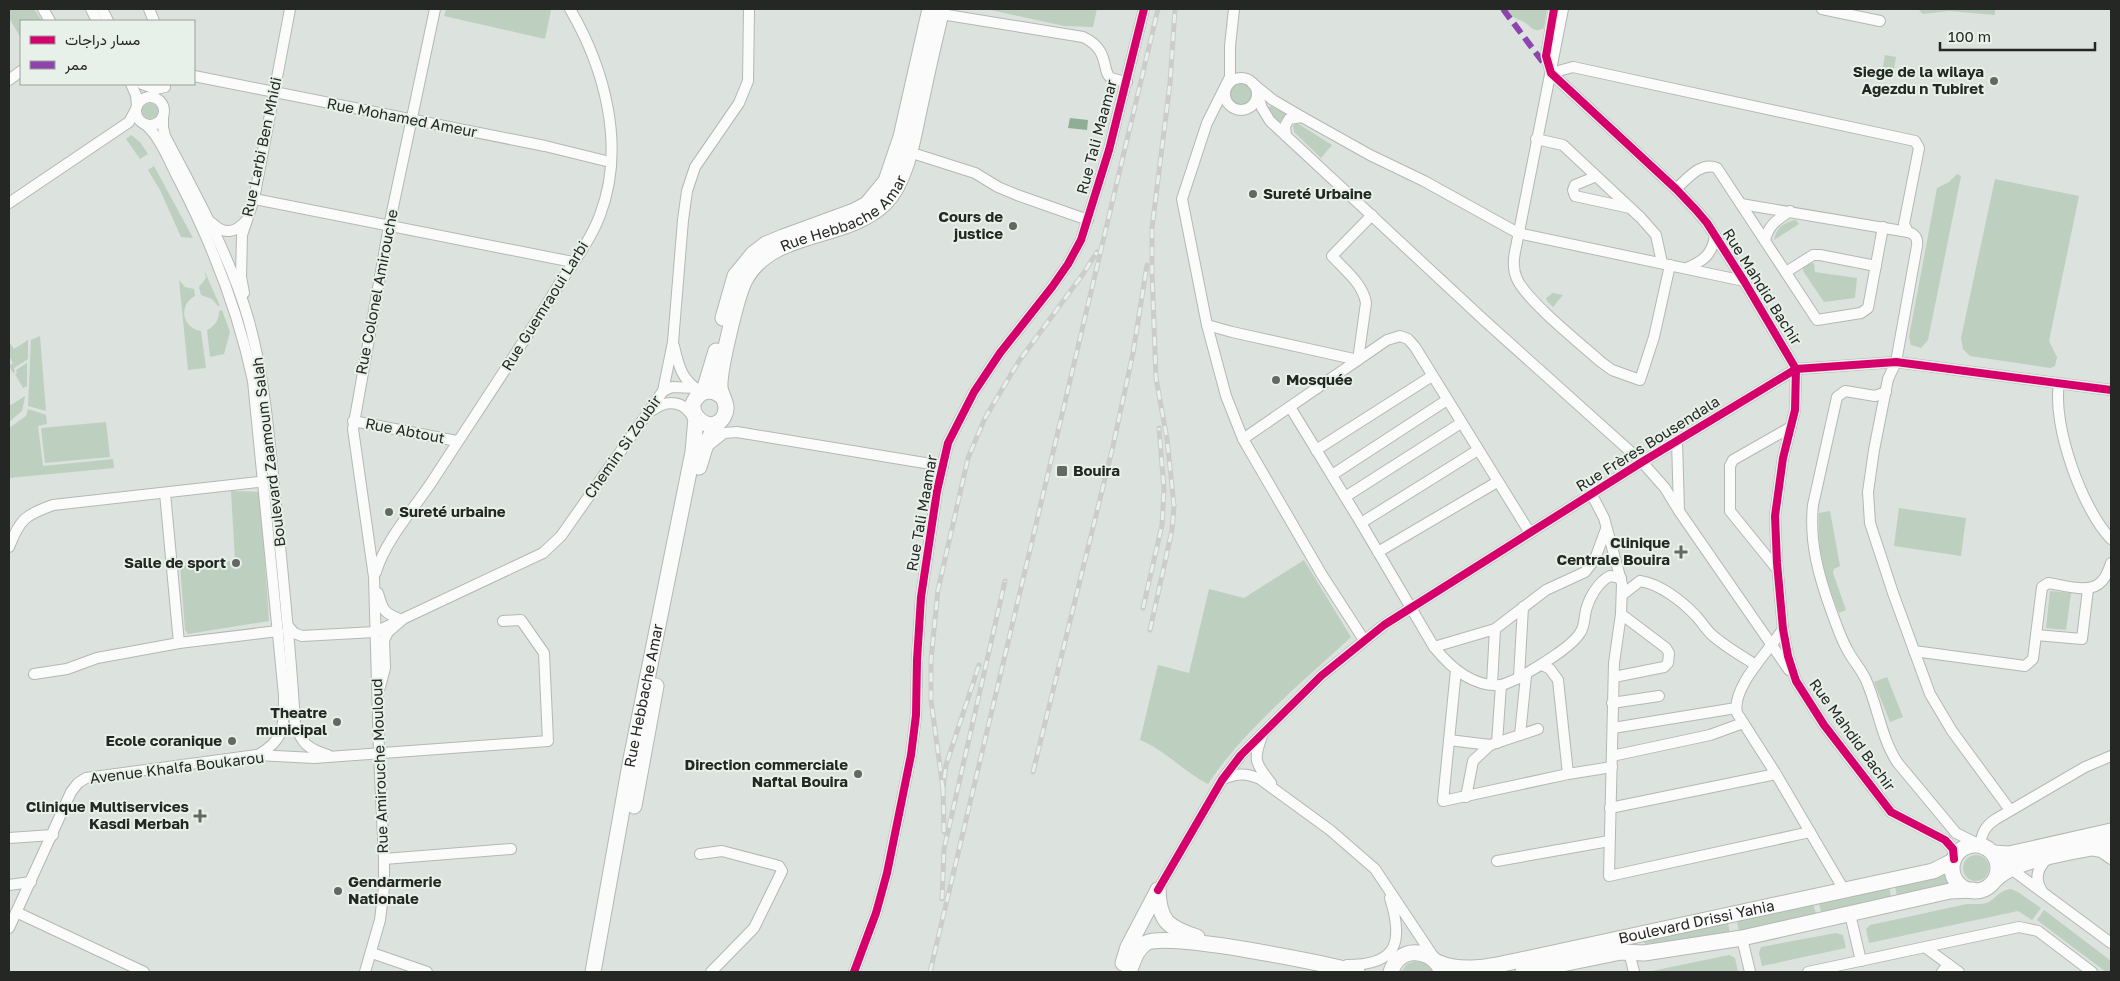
<svg xmlns="http://www.w3.org/2000/svg" width="2120" height="981" viewBox="0 0 2120 981" font-family="'Golos Text',Vazirmatn,sans-serif">
	<style>
		.green { fill: #bdcfbf }
		.water { fill: #90ae94 }
		.lines { fill: none; stroke-linecap: round; stroke-linejoin: round }
		.street-casing { stroke: #b4b8b4; stroke-width: 12 }
		.secondary-casing { stroke: #b4b8b4; stroke-width: 17 }
		.street { stroke: #fafbfa; stroke-width: 10 }
		.secondary { stroke: #fafbfa; stroke-width: 15 }
		.rail-casing { stroke: #cbcccb; stroke-width: 5 }
		.rail { stroke: #e7f1e9; stroke-width: 3; stroke-dasharray: 9; stroke-linecap: butt }
		.quiet { stroke: #8e44ad; stroke-width: 6; stroke-dasharray: 12 6; stroke-linecap: butt }
		.cycleway-casing { stroke: #e7f1e9; stroke-width: 11 }
		.cycleway { stroke: #d6006c; stroke-width: 8 }
		.poi-dot { fill: #646865; stroke: #e7f1e9; stroke-width: 2 }
		.labels { text-anchor: middle; stroke-width: 4; stroke-linejoin: round; paint-order: stroke }
		.poi-label { font-size: 15px; font-weight: bold; fill: #242724; stroke: #e7f1e9; text-anchor: end }
		.street-label { font-size: 15px; fill: #242724; stroke: #e7f1e9 }
	</style>
	<rect width="100%" height="100%" fill="#dce2dd"/>
	<g class="green">
		<polygon points="9,9 34,9 42,21 21,21 21,38 9,18"/>
		<polygon points="446,9 551,9 551,10 545,39 444,16"/>
		<polygon points="986,9 1097,9 1093,27 1064,26"/>
		<path d="M1507 9H1547L1544 28C1532 34 1531 25 1522 21 1512 16 1515 20 1507 9Z"/>
		<polygon points="1918,9 1995,9 1995,15 1949,11 1923,14"/>
		<polygon points="1885,55 1896,57 1893,74 1882,72"/>
		<circle cx="1241" cy="95" r="11"/>
		<circle cx="150" cy="111" r="8"/>
		<polygon points="1270,106 1286,114 1279,123 1267,109"/>
		<polygon points="1297,123 1332,145 1321,158 1294,132 1293,126"/>
		<polygon points="131,135 140,142 148,154 140,159 126,139"/>
		<polygon points="154,166 193,238 181,237 160,190 148,170"/>
		<polygon points="1957,174 1961,176 1928,340 1921,348 1911,345 1909,337 1937,188 1949,182"/>
		<polygon points="1995,179 2079,196 2049,341 2057,357 2055,366 2050,368 1970,356 1963,349 1961,338"/>
		<path d="M1796 220 1799 224 1774 240C1776 228 1784 222 1796 220Z"/>
		<polygon points="1814,263 1815,272 1857,278 1855,298 1824,302 1803,271 1804,265"/>
		<polygon points="204,270 220,306 218,306 212,299 201,295 199,287 206,278"/>
		<path d="M179 280 185 287 194 289 195 296C178 305 182 328 201 331L206 368 188 370Z"/>
		<polygon points="1553,293 1563,295 1553,307 1547,301 1546,298"/>
		<path d="M222 310 230 332 224 354 210 357 207 330C215 326 219 320 219 311Z"/>
		<polygon points="40,336 46,411 28,406 31,340"/>
		<polygon points="28,340 28,359 14,368 15,372 13,373 9,366 13,363 9,356 9,342 14,349"/>
		<polygon points="27,363 27,386 23,388 15,374 17,373 16,370"/>
		<polygon points="25,396 22,411 9,422 9,402 11,405"/>
		<polygon points="28,409 46,415 47,424 38,426 43,466 113,459 114,468 9,478 9,428 26,416"/>
		<polygon points="106,422 110,457 45,463 41,428"/>
		<polygon points="231,491 260,492 269,621 188,634 185,630 180,565 235,561"/>
		<polygon points="1899,508 1966,518 1961,556 1894,546"/>
		<path d="M1830 511 1840 566 1834 569 1833 573 1846 610 1839 613C1825 576 1817 553 1819 513Z"/>
		<path d="M1304 560 1351 637C1303 682 1244 729 1208 784 1184 772 1165 750 1140 740L1158 665 1189 673 1209 589 1244 598Z"/>
		<polygon points="2050,591 2071,593 2066,630 2046,628"/>
		<polygon points="1887,677 1903,717 1890,722 1874,682"/>
		<circle cx="1976" cy="868" r="13"/>
		<polygon points="1946,874 1949,883 1897,896 1895,886"/>
		<polygon points="1889,887 1891,897 1821,912 1819,903"/>
		<path d="M2011 889 2018 892 2041 908 2032 920 2018 911 1869 943 1866 929 1870 925 1967 904C1974 904 1982 905 1989 902 1997 897 2000 890 2011 889Z"/>
		<polygon points="1813,903 1816,914 1739,931 1737,921"/>
		<polygon points="2044,910 2111,961 2111,972 2106,972 2037,920"/>
		<polygon points="1728,923 1730,933 1687,941 1645,944 1644,941"/>
		<polygon points="1836,933 1843,935 1846,948 1762,966 1759,953 1761,947"/>
		<polygon points="1729,955 1735,958 1738,972 1647,972"/>
		<polygon points="1416,961 1424,963 1433,972 1401,972 1407,964"/>
	</g>
	<polygon class="water" points="1070,118 1088,120 1087,130 1068,128"/>
	<g class="lines">
		<defs>
			<g id="street">
				<polyline points="43,9 50,21"/>
				<polyline points="91,9 97,21"/>
				<polyline points="102,9 108,21"/>
				<polyline points="149,9 154,21"/>
				<polyline points="1234,9 1230,46 1230,77 1207,123 1182,199 1207,325 1226,396 1243,439 1322,575 1364,640"/>
				<polyline points="1554,9 1546,56 1551,73 1676,189 1696,210 1707,223 1744,281 1796,369 1795,410 1783,458 1775,516 1777,563 1783,629 1788,656 1796,681 1824,725 1891,812 1945,840 1953,849 1954,859"/>
				<path d="M1563 9 1515 252C1513 262 1513 270 1517 279 1527 301 1581 344 1601 362L1612 370 1640 380 1654 337 1670 265"/>
				<polyline points="1822,9 1880,21"/>
				<path d="M941 14 1083 37C1111 50 1101 72 1111 78 1116 80 1122 81 1127 82"/>
				<polyline points="1551,73 1573,67 1915,141 1919,148 1904,224 1908,232"/>
				<polyline points="194,76 545,146 610,162"/>
				<circle cx="1241" cy="94" r="16"/>
				<polyline points="9,80 21,71"/>
				<polyline points="1252,83 1273,100 1302,117 1370,155 1424,181 1518,233 1744,281"/>
				<polyline points="131,84 136,95 137,106"/>
				<polyline points="142,84 156,89 165,87"/>
				<polyline points="1257,93 1262,108 1270,121 1485,321 1642,462 1665,488 1679,511"/>
				<circle cx="150" cy="111" r="14"/>
				<path d="M163 116V127L165 136C196 196 229 253 248 318 266 381 269 441 276 505 283 578 291 651 295 724 302 744 308 749 328 755"/>
				<path d="M145 124C161 138 169 161 179 180 212 244 238 310 253 381L284 695C284 724 286 739 258 755"/>
				<polyline points="1286,136 1285,126 1289,119 1302,117"/>
				<polyline points="1536,139 1563,145 1641,218 1656,235 1662,263"/>
				<polyline points="909,152 975,173 998,187 1017,195 1088,220"/>
				<polyline points="1594,174 1592,178 1575,185 1573,190 1575,196 1630,208"/>
				<path d="M1676 189C1687 179 1701 161 1717 168L1817 320 1861 313 1868 308 1883 227"/>
				<polyline points="254,199 573,262"/>
				<polyline points="9,203 129,122 136,109"/>
				<path d="M1741 204 1908 232C1915 234 1918 238 1917 246L1896 362 1888 379 1874 450 1868 492 1870 523 1893 593 1930 694 1952 731 2010 810"/>
				<path d="M212 223C224 235 235 233 246 221"/>
				<path d="M1765 241C1768 225 1777 220 1790 211"/>
				<path d="M1687 268C1703 261 1712 255 1715 236"/>
				<polyline points="1786,272 1813,255 1820,255 1876,266"/>
				<polyline points="244,293 241,277 242,235 254,199 290,9"/>
				<path d="M1207 325 1232 332 1358 360 1366 303C1363 284 1345 270 1332 256L1372 215"/>
				<path d="M674 346C679 368 682 380 701 392"/>
				<path d="M2059 384C2052 425 2082 509 2111 539"/>
				<polyline points="663,391 672,387 696,388"/>
				<path d="M1886 392 1875 396 1845 391 1837 397 1813 505C1809 543 1819 577 1832 613 1837 626 1841 639 1848 651 1854 662 1861 669 1866 680 1878 707 1881 737 1897 762L1956 833 1980 845C1982 833 1985 826 1996 819L2085 767 2111 756"/>
				<path d="M1290 407 1361 523 1434 647C1450 667 1472 687 1500 685 1509 684 1517 677 1526 676L1527 673C1541 665 1572 646 1580 633 1585 626 1584 618 1586 610 1589 598 1598 582 1610 576L1621 578"/>
				<path d="M653 410C667 399 685 401 693 418"/>
				<polyline points="353,421 457,441"/>
				<polyline points="1243,439 1387,340 1400,336 1408,339 1415,347 1530,533"/>
				<polyline points="1677,440 1679,511 1789,670"/>
				<polyline points="709,445 724,433 737,432 943,466"/>
				<polyline points="1316,450 1432,376"/>
				<polyline points="1332,475 1447,400"/>
				<polyline points="165,493 179,643"/>
				<polyline points="1592,495 1604,518 1622,584 1621,614 1614,663 1609,876 1810,832"/>
				<polyline points="1345,497 1461,423"/>
				<polyline points="1361,523 1478,450"/>
				<path d="M9 547C20 519 25 515 53 505L267 481"/>
				<polyline points="1378,552 1497,482"/>
				<polyline points="1777,569 1730,511 1730,466 1733,460 1791,427"/>
				<path d="M376 572C386 539 414 509 433 480 475 415 518 352 558 286 572 264 591 240 600 215 626 147 605 69 570 9"/>
				<path d="M378 593C383 611 384 613 402 620L388 632 384 640 385 668 380 687"/>
				<path d="M1622 595 1640 581C1660 584 1682 601 1696 616 1701 621 1705 628 1711 634 1724 646 1740 655 1756 665"/>
				<polyline points="288,626 294,633 302,636 375,632 543,553 561,536 663,391 673,342 683,220 687,191 695,167 739,103 748,81 749,9"/>
				<path d="M1783 629C1770 650 1731 687 1737 713L1776 774 1844 890"/>
				<polyline points="2036,635 2082,639 2088,589"/>
				<polyline points="1434,647 1495,629 1546,590 1585,572 1595,559 1606,529"/>
				<path d="M1914 651 2025 666 2033 659 2042 587 2048 583C2063 585 2091 595 2102 581 2107 576 2109 569 2111 563"/>
				<polyline points="1542,665 1550,669 1558,680 1568,774"/>
				<polyline points="1456,670 1443,801 1568,774 1612,767"/>
				<polyline points="34,674 67,669 97,658 179,643 278,631"/>
				<polyline points="1519,677 1523,607"/>
				<polyline points="1614,677 1664,667 1668,663 1669,653 1666,648 1621,614"/>
				<polyline points="1492,684 1495,629"/>
				<polyline points="1612,703 1659,696"/>
				<polyline points="1613,728 1736,708"/>
				<polyline points="1520,735 1526,676"/>
				<path d="M1262 736C1253 760 1255 763 1271 783"/>
				<polyline points="1449,740 1490,745 1538,729"/>
				<polyline points="1497,743 1501,685"/>
				<polyline points="1612,756 1710,735 1743,723"/>
				<path d="M1223 779C1238 773 1246 773 1260 779L1330 830 1375 869 1435 959"/>
				<polyline points="1466,797 1473,761 1490,745"/>
				<polyline points="1610,808 1776,774"/>
				<polyline points="9,838 53,835"/>
				<polyline points="2091,850 2101,852 2111,859"/>
				<polyline points="700,854 722,851 779,866 782,871 754,928 711,972"/>
				<polyline points="1995,857 2111,943"/>
				<polyline points="384,859 511,849"/>
				<polyline points="1497,861 1609,841"/>
				<polyline points="9,885 31,882"/>
				<polyline points="1158,890 1222,780 1241,755 1321,676 1384,625 1642,462 1796,369 1896,362 2111,390"/>
				<path d="M2042 891C2034 879 2037 868 2048 858"/>
				<polyline points="16,912 144,972"/>
				<polyline points="1850,914 1861,961"/>
				<polyline points="9,928 71,792 78,783 86,778 257,755 314,758 548,741 544,653 521,620 503,621"/>
				<polyline points="1742,938 1750,972"/>
				<polyline points="1926,948 1959,972"/>
				<polyline points="1629,952 1634,972"/>
				<polyline points="372,953 427,972"/>
				<path d="M1347 965C1397 965 1404 943 1390 898"/>
				<polyline points="365,972 380,920 384,887 384,859 379,753 374,577 353,429 389,226 435,9"/>
				<polyline points="854,972 876,913 887,873 911,755 916,715 917,660 921,597 937,491 948,443 974,392 1000,353 1052,287 1068,264 1081,240 1109,150 1144,9"/>
				<polyline points="1808,972 2019,927 2038,931 2092,972"/>
				<polyline points="1942,972 1948,964"/>
			</g>
			<g id="secondary">
				<polyline points="723,318 735,276 753,254 766,244 783,237 854,211 867,204 886,181 901,137 930,9"/>
				<polyline points="704,391 716,351"/>
				<path id="s1" d="M724 399C714 387 699 389 693 404 691 421 715 434 724 416 730 405 721 397 720 387 719 371 737 295 745 280 772 229 847 241 885 203 909 179 914 130 922 97 928 68 935 38 942 9"/>
				<polyline points="699,467 706,444 717,423"/>
				<polyline points="634,806 656,686"/>
				<circle cx="1975" cy="868" r="23"/>
				<polyline points="1993,853 2009,854 2111,831"/>
				<path d="M1996 879C2017 858 2081 851 2111 844"/>
				<path d="M1158 890C1159 921 1168 928 1197 937"/>
				<path id="s2" d="M1437 962C1466 975 1500 964 1530 958L1933 871 1953 861"/>
				<polyline points="1123,963 1128,947 1158,890"/>
				<path id="s3" d="M593 972 631 759 693 452 696 418"/>
				<path d="M1129 972C1133 962 1136 949 1146 943 1168 931 1326 964 1357 972"/>
				<path d="M1391 972C1398 947 1429 947 1440 968"/>
				<polyline points="1523,972 1621,952 1644,953 1742,938 1950,891 1973,890"/>
			</g>
		</defs>
		<use href="#street" class="street-casing"/>
		<use href="#secondary" class="secondary-casing"/>
		<use href="#street" class="street"/>
		<use href="#secondary" class="secondary"/>
		<defs>
			<g id="rail">
				<polyline points="1143,608 1162,525 1164,489 1159,428"/>
				<polyline points="1150,630 1172,530 1174,506 1167,439 1156,378 1152,272 1152,228 1170,83 1175,9"/>
				<polyline points="1033,772 1113,446 1133,353 1147,265"/>
				<polyline points="943,789 931,700 931,660 938,590 968,458 985,418 1019,361 1083,274 1097,252"/>
				<polyline points="944,832 943,789 946,765 979,665"/>
				<polyline points="942,899 944,849 1005,581"/>
				<polyline points="930,972 1158,9"/>
			</g>
		</defs>
		<use href="#rail" class="rail-casing"/>
		<use href="#rail" class="rail"/>
		<polyline class="quiet" points="1503,9 1545,65"/>
		<defs>
			<g id="cycleway">
				<polyline points="1554,9 1546,56 1551,73 1676,189 1696,210 1707,223 1744,281 1796,369 1795,410 1783,458 1775,516 1777,563 1783,629 1788,656 1796,681 1824,725 1891,812 1945,840 1953,849 1954,859"/>
				<polyline points="1158,890 1222,780 1241,755 1321,676 1384,625 1642,462 1796,369 1896,362 2111,390"/>
				<polyline points="854,972 876,913 887,873 911,755 916,715 917,660 921,597 937,491 948,443 974,392 1000,353 1052,287 1068,264 1081,240 1109,150 1144,9"/>
			</g>
		</defs>
		<use href="#cycleway" class="cycleway-casing"/>
		<use href="#cycleway" class="cycleway"/>
	</g>
	<g class="poi-dot">
		<circle cx="1994" cy="81" r="5"/>
		<circle cx="1253" cy="194" r="5"/>
		<circle cx="1013" cy="226" r="5"/>
		<circle cx="1276" cy="380" r="5"/>
		<rect x="1056" y="465" width="12" height="12" rx="2.5"/>
		<circle cx="389" cy="512" r="5"/>
		<path d="M1678.5 544.5h5v5h5v5h-5v5h-5v-5h-5v-5h5z"/>
		<circle cx="236" cy="563" r="5"/>
		<circle cx="337" cy="722" r="5"/>
		<circle cx="232" cy="741" r="5"/>
		<circle cx="858" cy="774" r="5"/>
		<path d="M197.5 808.5h5v5h5v5h-5v5h-5v-5h-5v-5h5z"/>
		<circle cx="338" cy="891" r="5"/>
	</g>
	<g class="labels">
		<g class="poi-label">
			<text x="1984" y="77">Siege de la wilaya<tspan x="1984" dy="17">Agezdu n Tubiret</tspan></text>
			<text x="1263" y="199" text-anchor="start">Sureté Urbaine</text>
			<text x="1003" y="222">Cours de<tspan x="1003" dy="17">justice</tspan></text>
			<text x="1286" y="385" text-anchor="start">Mosquée</text>
			<text x="1073" y="476" text-anchor="start">Bouira</text>
			<text x="399" y="517" text-anchor="start">Sureté urbaine</text>
			<text x="1670" y="548">Clinique<tspan x="1670" dy="17">Centrale Bouira</tspan></text>
			<text x="226" y="568">Salle de sport</text>
			<text x="327" y="718">Theatre<tspan x="327" dy="17">municipal</tspan></text>
			<text x="222" y="746">Ecole coranique</text>
			<text x="848" y="770">Direction commerciale<tspan x="848" dy="17">Naftal Bouira</tspan></text>
			<text x="189" y="812">Clinique Multiservices<tspan x="189" dy="17">Kasdi Merbah</tspan></text>
			<text x="348" y="887" text-anchor="start">Gendarmerie<tspan x="348" dy="17">Nationale</tspan></text>
		</g>
		<g class="street-label">
			<text transform="translate(402 118) rotate(11)" y="5">Rue Mohamed Ameur</text>
			<text transform="translate(1097 137) rotate(-75)" y="5">Rue Tali Maamar</text>
			<text transform="translate(262 147) rotate(-78)" y="5">Rue Larbi Ben Mhidi</text>
			<text dy="5" stroke="none"><textPath href="#s1" startOffset="349">Rue Hebbache Amar</textPath></text>
			<text transform="translate(1762 287) rotate(58)" y="5">Rue Mahdid Bachir</text>
			<text transform="translate(377 292) rotate(-79)" y="5">Rue Colonel Amirouche</text>
			<text transform="translate(545 306) rotate(-58)" y="5">Rue Guemraoui Larbi</text>
			<text transform="translate(405 431) rotate(11)" y="5">Rue Abtout</text>
			<text transform="translate(1648 444) rotate(-32)" y="5">Rue Frères Bousendala</text>
			<text transform="translate(623 447) rotate(-55)" y="5">Chemin Si Zoubir</text>
			<text transform="translate(269 452) rotate(-97)" y="5">Boulevard Zaamoum Salah</text>
			<text transform="translate(922 513) rotate(-80)" y="5">Rue Tali Maamar</text>
			<text dy="5" stroke="none"><textPath href="#s3" startOffset="281">Rue Hebbache Amar</textPath></text>
			<text transform="translate(1852 735) rotate(54)" y="5">Rue Mahdid Bachir</text>
			<text transform="translate(380 766) rotate(-92)" y="5">Rue Amirouche Mouloud</text>
			<text transform="translate(177 768) rotate(-7)" y="5">Avenue Khalfa Boukarou</text>
			<text dy="5" stroke="none"><textPath href="#s2" startOffset="265">Boulevard Drissi Yahia</textPath></text>
		</g>
	</g>
	<rect width="2120" height="981" fill="none" stroke="#242724" stroke-width="20"/>
	<rect x="20" y="20" width="175" height="65" fill="#e7f1e9" stroke="#99a09a"/>
	<rect x="30" y="36" width="25" height="8" fill="#d6006c" stroke="#99a09a"/>
	<text x="65" y="45" font-size="15" fill="#242724">مسار دراجات</text>
	<rect x="30" y="61" width="25" height="8" fill="#8e44ad" stroke="#99a09a"/>
	<text x="65" y="70" font-size="15" fill="#242724">ممر</text>
	<path d="M1940 42v8h155v-8" fill="none" stroke="#242724" stroke-width="2.5"/>
	<text x="1948" y="42" font-size="15" fill="#242724" stroke="#e7f1e9" stroke-width="4" paint-order="stroke">100 m</text>
</svg>
